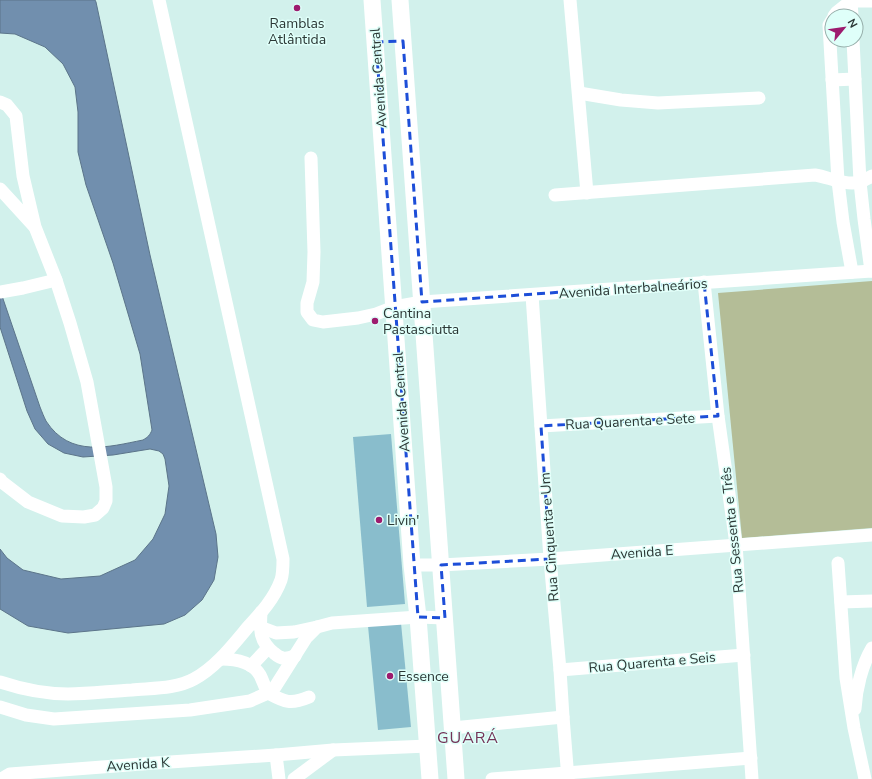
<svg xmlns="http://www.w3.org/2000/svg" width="872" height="779" viewBox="0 0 872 779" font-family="'Nunito Sans',sans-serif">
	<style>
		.green { fill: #b4bd97 }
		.water { fill: #718fae; stroke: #5c758a }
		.building { fill: #89bdcc }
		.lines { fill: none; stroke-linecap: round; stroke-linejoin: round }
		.minor { stroke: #fff; stroke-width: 13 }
		.major { stroke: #fff; stroke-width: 17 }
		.marked { fill: none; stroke: #1d4ed8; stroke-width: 3; stroke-dasharray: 8 5; stroke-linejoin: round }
		.poi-dot { fill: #9d1b6e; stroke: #dffff9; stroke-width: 1.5 }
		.labels { text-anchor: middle; stroke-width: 3; stroke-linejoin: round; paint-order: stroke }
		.poi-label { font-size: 14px; fill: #2b3735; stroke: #dffff9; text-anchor: start }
		.street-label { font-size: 14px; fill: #2b3735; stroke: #dffff9 }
		.quarter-label { font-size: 16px; letter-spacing: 1px; fill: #733357; stroke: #dffff9 }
	</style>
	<rect width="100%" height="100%" fill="#d2f1ec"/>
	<polygon class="green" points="872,281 872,528 742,538 718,293"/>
	<path class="water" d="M0 0H95L96 2 150 255 216 534 218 557 214 580 202 600 185 615 164 624 68 633 28 626 0 609V549L7 558 23 570 61 579 100 576 135 560 153 539 165 514 169 486 165 459 163 454 159 451 150 449 113 455 83 457 64 453 48 444 35 429 27 411 0 327V290L40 407C42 412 44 417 46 421 70 458 108 447 143 440 148 437 150 435 152 430L140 354 113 263 86 185 78 152V112L75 87 63 64 45 47 15 34 0 33Z"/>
	<g class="building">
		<polygon points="391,434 405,604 367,607 353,437"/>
		<polygon points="401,623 411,727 378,730 368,626"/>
	</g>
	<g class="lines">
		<g class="minor">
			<polyline points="570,0 587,193"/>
			<polyline points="851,1 852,16"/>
			<polyline points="834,16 837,12 851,1 872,1"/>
			<polyline points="832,20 829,25 838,181 843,222 852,272"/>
			<polyline points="853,40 860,182 864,219 871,271"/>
			<polyline points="832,80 855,79"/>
			<polyline points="579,93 621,100 658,103 759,98"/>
			<polyline points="0,102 7,105 16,116 23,176 35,227 56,280 70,323 87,382 106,487 106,501 103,508 95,515 84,517 62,516 28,502 2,482 0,479"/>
			<polyline points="311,158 314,252 313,282 307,303 307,312 313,320 323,322 358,318 376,314 394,307 422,302 872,271"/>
			<polyline points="0,189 34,226"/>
			<path d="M555 195 815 175C829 177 845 186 860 182 864 181 868 178 872 176"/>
			<polyline points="704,282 718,416 736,544 752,779"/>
			<polyline points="0,292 23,288 56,280"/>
			<polyline points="532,295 550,559 560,670 563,717 568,779"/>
			<polyline points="541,426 718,416"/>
			<polyline points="838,563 846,678 854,728 865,779"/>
			<polyline points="412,565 441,565 550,559 872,535"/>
			<polyline points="841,602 872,601"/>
			<path d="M261 612C260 630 259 641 274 653 282 660 286 659 295 656"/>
			<polyline points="260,627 276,633 294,632 317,627"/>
			<path d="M221 659C235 659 252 661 260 675 263 681 265 688 268 693 285 702 290 705 309 697"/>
			<polyline points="251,666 268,648"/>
			<polyline points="560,670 744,655"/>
			<path d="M0 682C21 689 45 694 68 694 89 694 111 691 132 690 152 688 176 689 194 679 216 667 232 646 248 627 261 613 274 599 281 580 283 574 283 566 283 559L159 0"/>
			<polyline points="0,707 26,715 54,719 190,710 250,701 268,693 275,687 306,638 317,627 332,623 418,617 445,618"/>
			<path d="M855 709C856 689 862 665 872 648"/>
			<polyline points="453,728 563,717"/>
			<polyline points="276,755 279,779"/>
			<polyline points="2,779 3,778 10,774 155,763 276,755 333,750 428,746"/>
			<polyline points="294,779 333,750"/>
			<polyline points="492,779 751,758"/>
		</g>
		<g class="major">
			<polyline points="372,0 412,565 418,617 430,779"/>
			<polyline points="400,0 456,779"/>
		</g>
	</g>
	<path class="marked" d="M403 41 422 302 704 282 718 416 541 426 550 559 441 565 445 618 418 617 376 42Z"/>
	<g class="poi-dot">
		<circle cx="297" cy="8" r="4"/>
		<circle cx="375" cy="321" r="4"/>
		<circle cx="379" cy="520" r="4"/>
		<circle cx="390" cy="676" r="4"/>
	</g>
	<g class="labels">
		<g class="poi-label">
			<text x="297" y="28" text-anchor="middle">Ramblas<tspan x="297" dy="16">Atlântida</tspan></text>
			<text x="383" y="318">Cantina<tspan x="383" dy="16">Pastasciutta</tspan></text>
			<text x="387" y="525">Livin'</text>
			<text x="398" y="681">Essence</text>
		</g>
		<g class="street-label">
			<text transform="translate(378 78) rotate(-94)" y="5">Avenida Central</text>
			<text transform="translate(633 288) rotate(-4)" y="5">Avenida Interbalneários</text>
			<text transform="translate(401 402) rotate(-94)" y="5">Avenida Central</text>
			<text transform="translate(630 421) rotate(-3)" y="5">Rua Quarenta e Sete</text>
			<text transform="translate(732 530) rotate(-96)" y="5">Rua Sessenta e Três</text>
			<text transform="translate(549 537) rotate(-94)" y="5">Rua Cinquenta e Um</text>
			<text transform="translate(642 552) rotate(-4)" y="5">Avenida E</text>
			<text transform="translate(652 662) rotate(-5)" y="5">Rua Quarenta e Seis</text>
			<text transform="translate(138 764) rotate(-4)" y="5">Avenida K</text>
		</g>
		<g class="quarter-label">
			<text x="468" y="743">GUARÁ</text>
		</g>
	</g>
	<g transform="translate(844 28) rotate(61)"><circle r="19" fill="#dffff9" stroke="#97afab"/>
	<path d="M0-3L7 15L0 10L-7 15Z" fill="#9d1b6e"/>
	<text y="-6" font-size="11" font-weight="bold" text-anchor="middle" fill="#2b3735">N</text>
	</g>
</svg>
